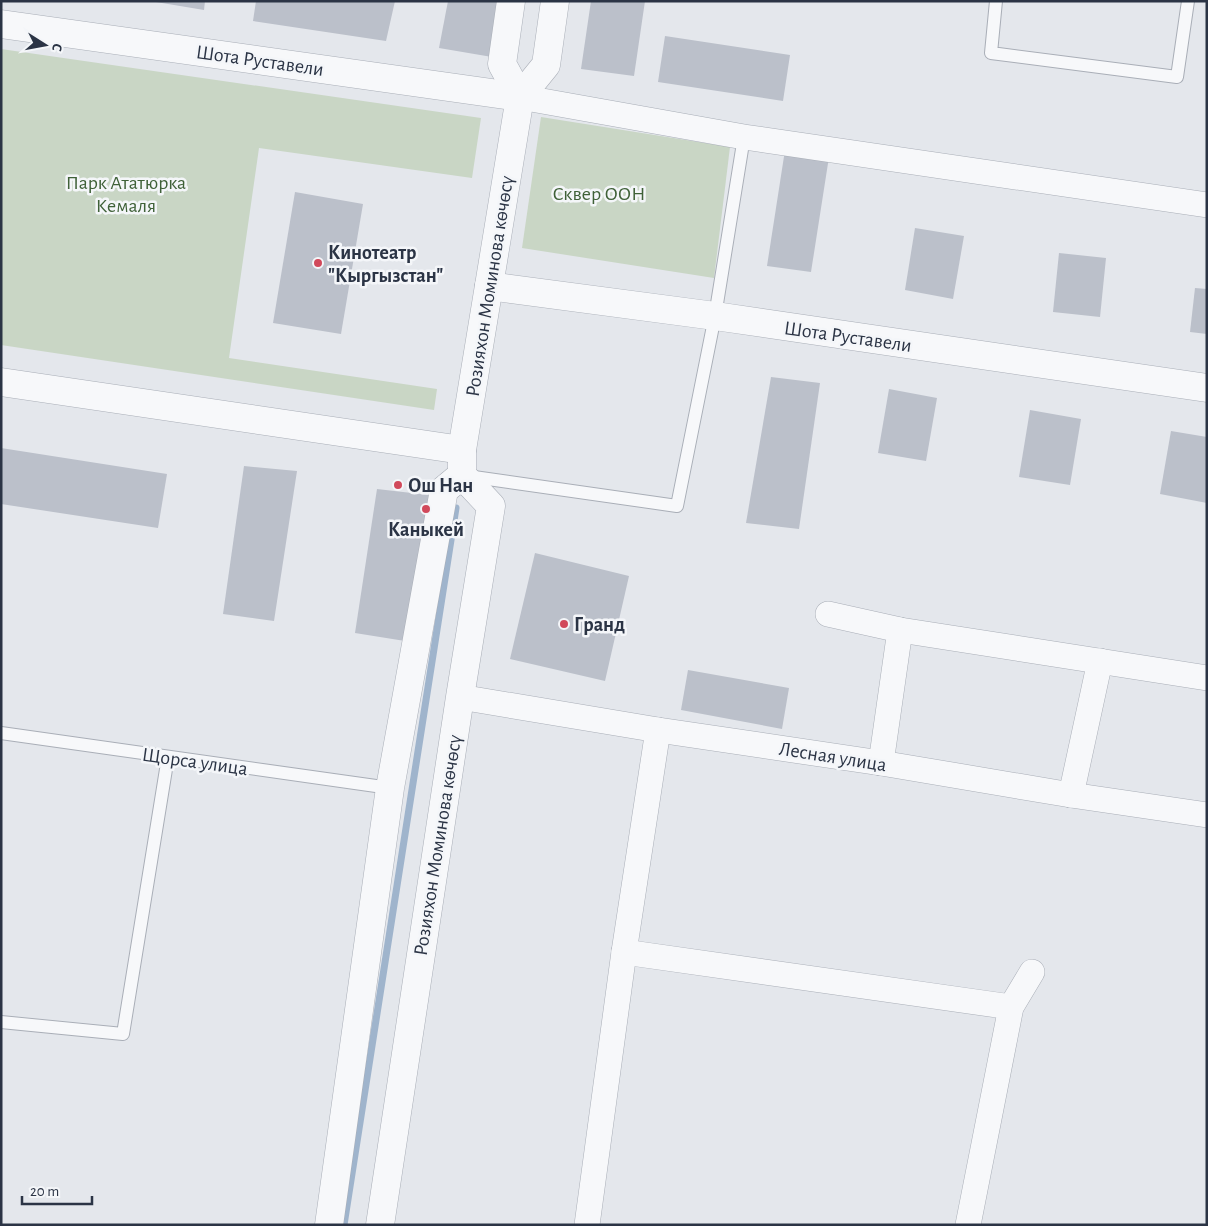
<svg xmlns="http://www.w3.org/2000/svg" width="1208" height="1226" viewBox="0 0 1208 1226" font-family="'Alegreya Sans',sans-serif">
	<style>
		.green { fill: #c9d6c5 }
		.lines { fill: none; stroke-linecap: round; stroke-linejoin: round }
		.stream { stroke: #9fb4cc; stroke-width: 7 }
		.building { fill: #bbc0ca }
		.service-casing { stroke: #a9aeb7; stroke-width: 14 }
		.minor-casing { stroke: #a9aeb7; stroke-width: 26 }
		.tertiary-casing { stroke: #a9aeb7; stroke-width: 29 }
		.service { stroke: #f7f8fa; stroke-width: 12 }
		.minor { stroke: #f7f8fa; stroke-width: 25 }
		.tertiary { stroke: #f7f8fa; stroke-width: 28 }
		.poi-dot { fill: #d1495b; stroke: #f4f6f9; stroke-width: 2 }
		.labels { text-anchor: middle; stroke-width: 5; stroke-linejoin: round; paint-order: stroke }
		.street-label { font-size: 20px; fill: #2b3445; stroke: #f4f6f9 }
		.park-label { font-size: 20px; fill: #3f6138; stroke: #f4f6f9 }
		.poi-label { font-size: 20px; font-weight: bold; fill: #2b3445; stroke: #f4f6f9; text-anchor: start }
	</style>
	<rect width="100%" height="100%" fill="#e4e7ec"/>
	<g class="green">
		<polygon points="1,49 481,118 472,178 259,148 229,358 437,389 434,410 1,345"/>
		<polygon points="541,117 730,147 714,278 522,248"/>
	</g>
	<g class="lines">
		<polyline class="stream" points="344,1225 456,508"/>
	</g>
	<g class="building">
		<polygon points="156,1 205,1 204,10 156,2"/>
		<polygon points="256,1 395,1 386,41 253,21"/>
		<polygon points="448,1 502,1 492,57 439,48"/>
		<polygon points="591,1 645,1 634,76 581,69"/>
		<polygon points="665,36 790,55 783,101 658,82"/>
		<polygon points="785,150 829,157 811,272 767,266"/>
		<polygon points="295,192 363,204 341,334 273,323"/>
		<polygon points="915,228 964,236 953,299 905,290"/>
		<polygon points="1059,253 1106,258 1100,317 1053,312"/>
		<polygon points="1195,288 1207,289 1207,334 1190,332"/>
		<polygon points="771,377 820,383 799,529 746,523"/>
		<polygon points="889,389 937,398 926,461 878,453"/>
		<polygon points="1030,410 1081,419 1070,485 1019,477"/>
		<polygon points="1171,431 1207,437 1207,503 1160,494"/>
		<polygon points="1,448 167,474 158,528 1,504"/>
		<polygon points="244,466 297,471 274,621 223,614"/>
		<polygon points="377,489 429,495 405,641 355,633"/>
		<polygon points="535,553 629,576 605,681 510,659"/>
		<polygon points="688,670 789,688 782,729 681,710"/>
	</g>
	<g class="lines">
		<defs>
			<g id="service">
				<polyline points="996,1 991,53 1177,77 1188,1"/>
				<polyline points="467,476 677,506 715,316 744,137"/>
				<polyline points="1,733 390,788"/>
				<polyline points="1,1022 123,1034 168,757"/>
			</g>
			<g id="minor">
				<polyline points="520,97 744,137 1207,205"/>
				<polyline points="828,614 900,630 1207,678"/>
				<polyline points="460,697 658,730 881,763 1071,795 1207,815"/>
				<polyline points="881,763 900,630"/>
				<polyline points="1071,795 1100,661"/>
				<polyline points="624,952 1011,1007"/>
				<polyline points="587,1225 624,952 658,730"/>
				<polyline points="968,1225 1011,1007 1032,972"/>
			</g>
			<g id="tertiary">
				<polyline points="511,1 502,64 520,97"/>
				<polyline points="1,24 520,97"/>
				<polyline points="489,286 715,316 1207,388"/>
				<polyline points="1,382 462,450"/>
				<polyline points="329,1225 390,788 444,490 462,475"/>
				<polyline points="380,1225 460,697 491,506 462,475 462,450 520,97 546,65 555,1"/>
			</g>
		</defs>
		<use href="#service" class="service-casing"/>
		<use href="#minor" class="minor-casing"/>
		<use href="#tertiary" class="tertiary-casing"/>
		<use href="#service" class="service"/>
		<use href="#minor" class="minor"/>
		<use href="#tertiary" class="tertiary"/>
	</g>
	<g class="poi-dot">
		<circle cx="318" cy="263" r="5"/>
		<circle cx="398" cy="485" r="5"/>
		<circle cx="426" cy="509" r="5"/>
		<circle cx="564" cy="624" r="5"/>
	</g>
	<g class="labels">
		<g class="street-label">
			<text transform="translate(260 60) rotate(8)" y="7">Шота Руставели</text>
			<text transform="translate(489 286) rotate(-81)" y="7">Розияхон Моминова көчөсү</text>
			<text transform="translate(848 336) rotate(8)" y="7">Шота Руставели</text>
			<text transform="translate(833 756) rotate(9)" y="7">Лесная улица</text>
			<text transform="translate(195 761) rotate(8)" y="7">Щорса улица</text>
			<text transform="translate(437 845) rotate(-81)" y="7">Розияхон Моминова көчөсү</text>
		</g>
		<g class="park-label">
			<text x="126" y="189">Парк Ататюрка<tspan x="126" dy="23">Кемаля</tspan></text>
			<text x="599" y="200">Сквер ООН</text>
		</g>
		<g class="poi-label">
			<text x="328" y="259">Кинотеатр<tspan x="328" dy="23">"Кыргызстан"</tspan></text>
			<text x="408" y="492">Ош Нан</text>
			<text x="426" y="536" text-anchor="middle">Каныкей</text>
			<text x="574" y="631">Гранд</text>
		</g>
	</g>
	<rect width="1208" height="1226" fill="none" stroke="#2b3445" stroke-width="5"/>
	<g transform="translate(45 45) rotate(101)" stroke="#f4f6f9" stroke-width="4" paint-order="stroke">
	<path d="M0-4L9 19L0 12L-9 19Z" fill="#2b3445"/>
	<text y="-8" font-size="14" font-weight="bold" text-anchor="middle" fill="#2b3445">С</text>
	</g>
	<path d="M22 1196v8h70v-8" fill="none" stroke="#2b3445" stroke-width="2.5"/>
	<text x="30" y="1196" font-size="15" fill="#2b3445" stroke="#f4f6f9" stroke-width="4" paint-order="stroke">20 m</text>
</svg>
